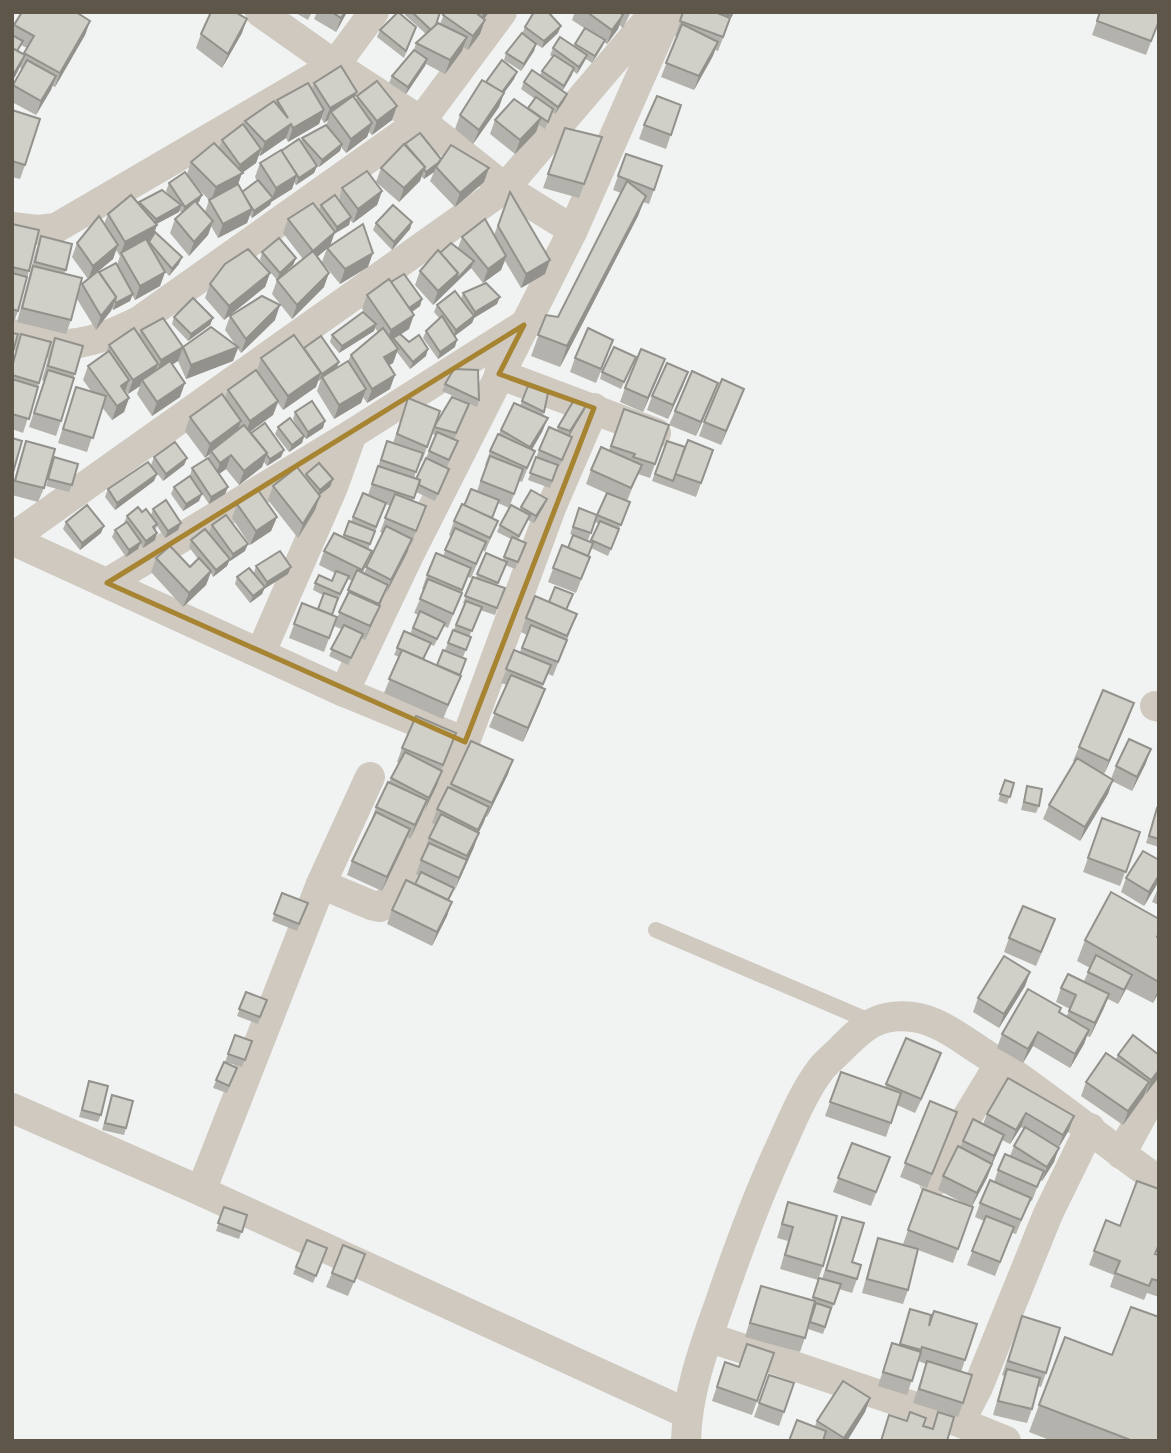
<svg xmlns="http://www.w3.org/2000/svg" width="1171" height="1453" viewBox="0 0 1171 1453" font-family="Cabin,sans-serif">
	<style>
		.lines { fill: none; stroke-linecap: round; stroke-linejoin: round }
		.lane { stroke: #cfc9bf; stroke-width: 16 }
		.street { stroke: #cfc9bf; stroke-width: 30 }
		.wall { fill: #b3b2ac; fill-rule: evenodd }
		.shaded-wall { fill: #92918c }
		.building { fill: #d0cfc8; stroke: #92918c; stroke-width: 2 }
		.marked { fill: none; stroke: #a68432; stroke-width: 5; stroke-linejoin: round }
	</style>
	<rect width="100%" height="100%" fill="#f1f3f3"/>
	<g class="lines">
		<polyline class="lane" points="656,930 872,1022"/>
		<g class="street">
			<polyline points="260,12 335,65 421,121 505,188 573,230"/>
			<polyline points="12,227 38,230 56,228 335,65 374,12"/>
			<path d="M12 334C26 338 41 344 55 344 86 346 112 334 139 321L421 121 502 12"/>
			<polyline points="499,374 656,433"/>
			<polyline points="12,538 505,188 655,12"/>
			<polyline points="12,540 344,692 451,736"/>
			<polyline points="107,583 352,434 524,325"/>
			<polyline points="261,652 333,487 352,434"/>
			<polyline points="344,692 408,557 573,230 669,12"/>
			<polyline points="1155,706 1159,707"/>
			<polyline points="321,884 371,905 380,907 389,901 465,742 551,508 594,408"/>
			<polyline points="12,1108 201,1191 686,1413"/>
			<polyline points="1121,1154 1159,1084"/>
			<polyline points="934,1182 961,1127 1000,1063"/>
			<polyline points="201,1191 321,884 370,777"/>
			<polyline points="708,1337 954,1420 1006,1441"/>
			<polyline points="954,1420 962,1418 978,1387 1048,1214 1090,1128"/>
			<path d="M686 1441C687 1393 704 1347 720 1302 737 1252 755 1203 777 1154 790 1126 802 1094 821 1069 826 1063 833 1057 840 1050 863 1027 877 1013 913 1017 937 1020 959 1037 979 1050 1041 1090 1098 1138 1159 1181"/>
		</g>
	</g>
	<g class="wall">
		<polygon points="294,12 312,12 308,20"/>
		<polygon points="317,12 347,12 336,32 314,19"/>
		<polygon points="405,12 440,12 436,25 440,24 445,12 489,12 484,19 480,34 468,50 463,47 462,51 445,74 426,64 406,94 389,83 392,76 414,50 416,43 426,34 405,15"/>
		<polygon points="575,12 631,12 623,28 619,25 618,29 607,44 604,42 592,63 586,59 577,74 573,71 562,91 567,94 564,101 555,114 552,111 545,129 539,125 536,132 515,154 490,134 495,120 528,109 535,99 521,89 524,82 540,75 542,71 553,57 550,55 553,48 574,46 584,28 572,20"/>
		<polygon points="681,12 733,12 718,51 715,50 694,90 661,77 677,36 675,36 683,14 681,14"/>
		<polygon points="1100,12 1159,21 1146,55 1092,35"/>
		<path d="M90 21 85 35 55 87 52 86 36 115 12 102V87L22 69 20 67 12 82V31L14 25ZM21 45 27 48 24 54 18 51Z"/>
		<polygon points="416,27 404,58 377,37 380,30"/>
		<polygon points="525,27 558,33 542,48 536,44 534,51 521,71 504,60 506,53 522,34"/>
		<polygon points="242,33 222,68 196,48 201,34"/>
		<polygon points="517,72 514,79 504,93 499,107 473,144 455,129 460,115 486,82"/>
		<path d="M314 83 354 98 356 100 357 96 392 120 372 135 369 132 367 137 346 153 341 147 340 151 319 167 311 157 317 166 314 173 296 185 294 182 292 189 271 202 270 205 252 218 250 215 247 223 218 238 211 226 208 235 189 256 170 233 175 219 182 213 179 210V212L156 224 155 232 179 264 169 276 164 270 165 272 160 286 135 300 132 295 130 301 113 310 112 308 96 330 77 299 71 320 66 334 17 322 36 250 41 236 66 270 64 274 78 294 82 284 88 279 72 257 77 243 104 224 108 214 138 203 139 202 170 196 166 191 169 183 187 174 191 162 219 148 222 140 243 125 245 121 276 104 277 100 312 89ZM321 118 324 123 328 120 326 126 302 138 301 142 260 163 255 177 257 181 242 192 238 184 242 173 256 163 259 155 260 156 286 138 288 142 319 124ZM193 183 209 200 205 212 197 203 199 202 202 195ZM116 250 120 256 117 265 99 272 98 271 113 259Z"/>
		<polygon points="681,105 666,149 639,139 644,125"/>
		<polygon points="12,110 25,165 20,179 12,177"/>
		<polygon points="602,137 579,198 543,188 548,174"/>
		<polygon points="626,154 654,190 649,204 643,202 638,216 560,367 531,356 546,315 558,317 621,193 613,190"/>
		<polygon points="441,159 484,182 455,207 430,181 434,172 424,179 421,176 420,181 399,202 376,182 381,168"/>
		<polygon points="342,188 382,191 377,205 353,223 350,220 349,225 334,234 330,246 317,257 324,287 292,319 272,294 277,280 260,260 262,252 296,258 293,265 279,279 303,259 283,233 288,219 319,210 321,205 339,199"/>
		<polygon points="510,192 545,274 521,288 505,261 501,270 483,283 471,268 433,305 415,285 420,271 440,253 458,248 462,237 494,235"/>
		<polygon points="412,222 410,229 392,250 373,230 376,223"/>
		<polygon points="12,224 29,271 18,311 13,325"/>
		<polygon points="327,248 368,267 340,284 322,262"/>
		<polygon points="270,273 265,287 224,320 205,298 210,284"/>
		<polygon points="391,282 422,299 420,306 412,312 409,329 401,334 426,356 410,369 397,352 393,363 389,365 390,389 367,403 363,397 361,403 334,419 317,391 321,379 319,381 318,380 316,387 283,410 278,403 273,415 250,432 284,450 281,457 267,466 264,462 262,467 239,485 226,469 219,474 228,487 225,494 209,504 190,476 192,468 208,458 210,454 205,458 185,431 190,417 225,398 228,390 257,371 261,358 303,348 339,362 337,368 348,361 351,355 378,332 375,328 374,331 339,353 330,342 332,335 366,314 362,309 367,295"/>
		<polygon points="463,293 497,304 474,318 472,323 455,336 455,347 438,359 423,338 426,331 440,319 434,312 437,305 461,299"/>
		<polygon points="230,316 275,320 241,353 238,349 233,361 186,379 178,361 172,365 180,397 152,416 137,394 140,386 128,394 125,390 125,391 129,398 124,412 112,420 102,407 87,452 58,443 76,387 91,391 83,380 88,366 106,353 109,345 139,335 141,330 183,347 235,344 225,330"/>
		<polygon points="174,317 213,318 210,325 188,341 172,324"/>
		<polygon points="21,334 51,342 38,387 23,433 12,429 12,363"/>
		<polygon points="55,338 83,346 61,421 56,436 29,427 44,381 42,380 50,352"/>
		<polygon points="608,354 596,383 570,372 575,358"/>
		<polygon points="636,357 621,389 600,379 602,372"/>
		<polygon points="665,359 643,412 620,402 625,388"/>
		<polygon points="688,372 668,419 647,410 652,396"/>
		<polygon points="445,384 479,400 477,407 442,391"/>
		<polygon points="528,386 544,412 543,416 548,418 542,432 532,450 535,451 529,465 522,482 519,481 509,508 498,503 492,518 498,521 485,552 483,550 471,578 468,577 448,628 444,626 434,646 430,644 424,660 461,676 443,719 384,693 399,657 394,655 397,648 410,634 418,615 414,613 424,590 422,589 427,575 443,556 451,536 449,535 454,521 464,506 477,491 486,465 485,465 490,451 501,430 520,406"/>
		<polygon points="713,397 696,436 669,425 675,411"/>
		<path d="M408 398 440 411 422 461 420 460 414 478 416 479 449 469 435 501 416 492 413 501 426 506 411 545 410 544 407 553 385 593 365 640 361 638 348 665 329 656 341 629 334 626 352 581 348 579 338 601H337L332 615 337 617 324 652 289 638 302 603 318 609 323 595 313 590 315 583 332 581 335 573 319 565 324 551 343 537 349 521 351 522 363 493 368 495 387 441 393 443ZM386 504 390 506 380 532 383 533 364 573H363L372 551 368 550Z"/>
		<polygon points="739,403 721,445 699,436 704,422"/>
		<polygon points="624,409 669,425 650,478 638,474 627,501 630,502 608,556 591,548 588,556 590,557 576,593 548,582 562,545 568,548 590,542 599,524 595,522 588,540 570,534 579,508 597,515 606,493 586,484 591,470 609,450"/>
		<polygon points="466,411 454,440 455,448 447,467 426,458 436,435 432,434 434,427"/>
		<polygon points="584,411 569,436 570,444 559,467 558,467 550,488 528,480 539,450 557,430 558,427"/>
		<polygon points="295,412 323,428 306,439 304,437 302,443 289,452 275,434 278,427 301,433 293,419"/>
		<polygon points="26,441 44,488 38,502 12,495 12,487 21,455"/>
		<polygon points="667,441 685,447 713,450 696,497 652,481"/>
		<polygon points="54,457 72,485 69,492 46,486"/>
		<polygon points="154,457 187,458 184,465 163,481 151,465"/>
		<polygon points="306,474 333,479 330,487 319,495 315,510 298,538 268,500 273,486 305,477"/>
		<polygon points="154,481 115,510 105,497 108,489"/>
		<polygon points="174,487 199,501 183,511 171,494"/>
		<polygon points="237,504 277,517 271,531 250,545 232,518"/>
		<polygon points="544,506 534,523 528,520 518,540 526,543 515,569 505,565 497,585 505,588 495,615 480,610 469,637 471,637 463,657 445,650 465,604 463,603 473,577 476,578 486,553 503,560 511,539 497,532 500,525 520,509 521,507"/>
		<polygon points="153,509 178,530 165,538 157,526 155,530 155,540 143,548 140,544 138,549 126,557 112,537 115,530 124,523 127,516 142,512 151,515"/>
		<polygon points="66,522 101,533 80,550 63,529"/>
		<polygon points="212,525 245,551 230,561 229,560 227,566 213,577 211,573 206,585 183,607 151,572 156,558 190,567 198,559 189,547 191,540 219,546 209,532"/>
		<polygon points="256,566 288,574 264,589 262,594 250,603 235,584 237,577 254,573"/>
		<polygon points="567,610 577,614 553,676 548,674 542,688 540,703 523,742 489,727 507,685 501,683 514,650 520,652 527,635 521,632 526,618"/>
		<polygon points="1129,717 1104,774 1111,779 1116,766 1146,763 1132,791 1112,781 1108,794 1080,841 1043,819 1049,805 1074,762 1073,761 1079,747"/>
		<polygon points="471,741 508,774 487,817 486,816 478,833 474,847 462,874 449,900 447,916 432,946 387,924 392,910 415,884 419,876 416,874 429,838 436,825 432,823 437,809 450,788"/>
		<polygon points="451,747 441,771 437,785 423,811 410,839 407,837 382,891 347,875 352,861 371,821 376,807 399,763 397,762 402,748"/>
		<polygon points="1005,780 1014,783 1007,804 998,801"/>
		<polygon points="1027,786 1039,806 1036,813 1021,810"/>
		<polygon points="1157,808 1159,809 1159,847 1146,843"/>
		<polygon points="1102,818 1140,832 1120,886 1083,872"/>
		<polygon points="1126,878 1159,881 1144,906 1121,892"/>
		<polygon points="1159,886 1159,905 1152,902"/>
		<polygon points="282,893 308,903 297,931 272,921"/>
		<polygon points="1159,919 1159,992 1153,1003 1126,989 1118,1004 1108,999 1090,1037 1087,1036 1084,1044 1070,1068 1033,1046 1023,1063 997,1048 1002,1034 1059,1013 1066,1017 1070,1009 1056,1002 1061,988 1084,981 1090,968 1077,961 1085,940"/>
		<polygon points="1050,933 1036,966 1004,952 1009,938"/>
		<polygon points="1030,972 1025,986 999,1028 973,1012 978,998"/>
		<polygon points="246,992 267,1000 258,1024 237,1016"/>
		<polygon points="235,1035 252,1041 242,1067 225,1062"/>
		<polygon points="906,1038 936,1067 915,1113 897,1105 886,1137 825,1116 841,1072 885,1087"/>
		<polygon points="1118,1055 1159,1077 1146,1094 1145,1093 1123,1125 1081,1096 1086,1082 1116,1059"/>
		<polygon points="224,1062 237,1068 227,1093 213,1088"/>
		<polygon points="1008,1078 1069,1130 1058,1148 1054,1162 1042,1181 1040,1180 1032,1201 1030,1200 1016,1234 1012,1233 995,1276 967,1265 984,1221 975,1217 980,1203 994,1182 998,1170 1010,1156 1014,1146 1024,1129 1021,1127 1010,1144 1002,1140 987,1178 972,1207 973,1207 953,1263 918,1250 908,1290 903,1304 862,1293 873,1252 878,1238 912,1247 903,1244 923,1189 967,1205 938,1190 943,1176 960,1147 963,1141 983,1124 987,1114"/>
		<polygon points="89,1081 101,1115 98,1122 79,1117"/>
		<polygon points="112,1095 126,1128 124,1135 102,1130"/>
		<polygon points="930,1101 957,1112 927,1188 900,1177"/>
		<polygon points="852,1143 890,1157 871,1206 833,1192"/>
		<polygon points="788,1202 823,1266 818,1280 780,1269 788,1241 777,1238"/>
		<polygon points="224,1207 247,1215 239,1239 216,1231"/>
		<polygon points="842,1217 857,1279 852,1293 839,1289 823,1334 808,1329 800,1352 745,1337 756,1300 761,1286 812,1300 819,1278 822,1279"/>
		<polygon points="1106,1220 1155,1254 1159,1255 1159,1297 1147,1293 1144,1300 1110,1287 1114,1275 1089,1265"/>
		<polygon points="307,1240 327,1248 313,1283 293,1274"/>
		<polygon points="360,1268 348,1296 326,1287 332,1273"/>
		<polygon points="910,1309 930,1322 965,1360 961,1372 963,1403 958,1417 913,1403 926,1364 918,1361 907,1395 878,1386 892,1343 899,1345"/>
		<polygon points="1022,1316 1046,1373 1041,1387 1038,1386 1032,1409 1027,1423 993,1415 1004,1376 1002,1375"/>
		<polygon points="774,1353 752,1415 712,1401 725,1362 738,1367"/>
		<polygon points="1112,1355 1159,1441 1052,1441 1029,1432 1039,1405"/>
		<polygon points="769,1375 794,1383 779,1426 754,1417"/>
		<polygon points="870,1398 865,1412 847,1441 789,1441 815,1426 817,1421"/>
	</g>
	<g class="shaded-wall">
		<polygon points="345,12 347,12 336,32 341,18"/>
		<polygon points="484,12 489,12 478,28 483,14"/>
		<polygon points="623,15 618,29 607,44 612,30"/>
		<polygon points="247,19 242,33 222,68 228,54"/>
		<polygon points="485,20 480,34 468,50 473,36"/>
		<polygon points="90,21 85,35 55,87 60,73"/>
		<polygon points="561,26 558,33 542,48 544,41"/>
		<polygon points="467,37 462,51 445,74 450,60"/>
		<polygon points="605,40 602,47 592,63 595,56"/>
		<polygon points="718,42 713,56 694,90 699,76"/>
		<polygon points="536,44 534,51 521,71 524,64"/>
		<polygon points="25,55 19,69 12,82 12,77"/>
		<polygon points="587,55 584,62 577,74 579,67"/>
		<polygon points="427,59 425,66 406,94 408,87"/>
		<polygon points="574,68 572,75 561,93 564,86"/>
		<polygon points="517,72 514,79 499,100 501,93"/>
		<polygon points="56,76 51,90 36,115 41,101"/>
		<polygon points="357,92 352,106 331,112 328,120 324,123 330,108"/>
		<polygon points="504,93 499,107 473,144 479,130"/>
		<polygon points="567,94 564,101 555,114 558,107"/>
		<polygon points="397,106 392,120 372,135 377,121"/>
		<polygon points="324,110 319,124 288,142 293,128"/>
		<polygon points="541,118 536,132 515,154 520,140"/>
		<polygon points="372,123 367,137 346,153 351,139"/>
		<polygon points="291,124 286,138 260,156 265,142"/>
		<polygon points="342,144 340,151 319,167 322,160"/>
		<polygon points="261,149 256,163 242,173 237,187 211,201 216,187 235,177 240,165"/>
		<polygon points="442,161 436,167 434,172 424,179 426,172"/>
		<polygon points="317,166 314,173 296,185 299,178"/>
		<polygon points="425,167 420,181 399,202 404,188"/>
		<polygon points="489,168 484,182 455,207 460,193"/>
		<polygon points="297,175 292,189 271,202 276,188"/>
		<polygon points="382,191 377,205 353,223 358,209"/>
		<polygon points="202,195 199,202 182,214 185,207"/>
		<polygon points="646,196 638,216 560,367 567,346"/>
		<polygon points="273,198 270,205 252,218 254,211"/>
		<polygon points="181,205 179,212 153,226 156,219"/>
		<polygon points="252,209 247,223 218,238 223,224"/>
		<polygon points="351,217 349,225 334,234 337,227"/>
		<polygon points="213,221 208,235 189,256 194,242"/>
		<polygon points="412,222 410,229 392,250 394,242"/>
		<polygon points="157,225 152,239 122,255 121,253 125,242"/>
		<polygon points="335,232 330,246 308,265 313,251"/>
		<polygon points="118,245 113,259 88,280 93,266"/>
		<polygon points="373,253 368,267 340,284 345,269"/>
		<polygon points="506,256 501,270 483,283 488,269"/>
		<polygon points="182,257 179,264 169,276 172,269"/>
		<polygon points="296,258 293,265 277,280 280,273"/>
		<polygon points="550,260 545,274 521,288 526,274"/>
		<polygon points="474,261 471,268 433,305 438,291 458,273"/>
		<polygon points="165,272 160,286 135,300 140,286"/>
		<polygon points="270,273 265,287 224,320 229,306"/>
		<polygon points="329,273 324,287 292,319 297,305"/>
		<polygon points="133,294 130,301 113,310 116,303"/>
		<polygon points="116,297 111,311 96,330 101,316"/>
		<polygon points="500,297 497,304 474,318 472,323 453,337 456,330 473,317 475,312"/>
		<polygon points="422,299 420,306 406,316 409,308"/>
		<polygon points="280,305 275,320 241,353 246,339"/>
		<polygon points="414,315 409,329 386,344 391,330"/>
		<polygon points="213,318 210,325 188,341 191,334"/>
		<polygon points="376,324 374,331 339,353 342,346"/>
		<polygon points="457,340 455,347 438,359 440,352"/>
		<polygon points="183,347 178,361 156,374 161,360"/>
		<polygon points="238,347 233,361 186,379 191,365"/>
		<polygon points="398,349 393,363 379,371 384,357"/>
		<polygon points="428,349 426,356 410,369 413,362"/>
		<polygon points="665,359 660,373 643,412 648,398"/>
		<polygon points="339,362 336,369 322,377 319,381 322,374"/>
		<polygon points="158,364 153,378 142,380 140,386 128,394 133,380"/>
		<polygon points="688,372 683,386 668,419 673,405"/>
		<polygon points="321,373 316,387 283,410 288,396"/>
		<polygon points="395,375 390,389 367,403 372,389"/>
		<polygon points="129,380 124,394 121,386"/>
		<polygon points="185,383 180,397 152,416 157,402"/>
		<polygon points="718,383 713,397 696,436 701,422"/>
		<polygon points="366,389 361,403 334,419 339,405"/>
		<polygon points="744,389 739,403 721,445 726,431"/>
		<polygon points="129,398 124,412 112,420 117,406"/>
		<polygon points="278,401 273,415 245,435 250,421"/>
		<polygon points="587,404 584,411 568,438 570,431"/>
		<polygon points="548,418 542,432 525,461 530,447"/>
		<polygon points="241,421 236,435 211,451 210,454 205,458 210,444"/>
		<polygon points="325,421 323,428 306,439 308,432"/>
		<polygon points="304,436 302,443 289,452 292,445"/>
		<polygon points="284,450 281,457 267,466 270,459"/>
		<polygon points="267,453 262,467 239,485 244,471"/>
		<polygon points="231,455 226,469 215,477 220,463"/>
		<polygon points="187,458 184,465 163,481 166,474"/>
		<polygon points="157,474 154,481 115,510 117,503"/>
		<polygon points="333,479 330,487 317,497 320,490"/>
		<polygon points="228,487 225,494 209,504 211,497"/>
		<polygon points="202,494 199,501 183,511 186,504"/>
		<polygon points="320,496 315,510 298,538 303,524"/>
		<polygon points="547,499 544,506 534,523 536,516"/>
		<polygon points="277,517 271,531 250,545 256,531"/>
		<polygon points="181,523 178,530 165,538 168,531"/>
		<polygon points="104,526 101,533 80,550 82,543"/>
		<polygon points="157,533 155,540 143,548 146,541"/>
		<polygon points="412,539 407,553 386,594 391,580"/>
		<polygon points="141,542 138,549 126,557 129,550"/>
		<polygon points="248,544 245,551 230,561 233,554"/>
		<polygon points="230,559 227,566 213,577 216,570"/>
		<polygon points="291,567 288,574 264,589 267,582"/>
		<polygon points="211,571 206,585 183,607 189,593"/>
		<polygon points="388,585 374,620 365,640 379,604"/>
		<polygon points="265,587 262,594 250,603 253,596"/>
		<polygon points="545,689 540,703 523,742 528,728"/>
		<polygon points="1134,703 1129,717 1104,775 1109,761"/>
		<polygon points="1151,749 1146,763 1132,791 1137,777"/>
		<polygon points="513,760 508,774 487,817 492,803"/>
		<polygon points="442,771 437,785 424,812 429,798"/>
		<polygon points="1113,780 1108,794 1080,841 1085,827"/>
		<polygon points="427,800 422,814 410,839 415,825"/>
		<polygon points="489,807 484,822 473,844 478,830"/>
		<polygon points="410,829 405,843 382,891 387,877"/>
		<polygon points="479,833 474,847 454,892 467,856"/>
		<polygon points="1159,875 1159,881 1144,906 1149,892"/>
		<polygon points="452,902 447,916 432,946 437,932"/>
		<polygon points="1030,972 1025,986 999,1028 1004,1014"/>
		<polygon points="1132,975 1126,989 1118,1004 1124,990"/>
		<polygon points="1159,987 1159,992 1153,1003"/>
		<polygon points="1109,994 1104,1008 1090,1037 1095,1023"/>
		<polygon points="1089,1030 1084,1044 1070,1068 1075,1054"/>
		<polygon points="1038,1032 1033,1046 1023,1063 1028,1049"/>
		<polygon points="941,1053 936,1067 915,1113 921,1099"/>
		<polygon points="1159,1070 1159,1077 1146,1094 1151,1080"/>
		<polygon points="1149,1082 1144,1096 1123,1125 1128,1111"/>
		<polygon points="1026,1113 1021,1127 1010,1144 1016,1130"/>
		<polygon points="1074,1116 1069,1130 1058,1149 1063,1135"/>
		<polygon points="1004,1135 999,1149 990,1168 992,1164 987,1178 971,1207 977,1193 989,1170 994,1156"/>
		<polygon points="1059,1148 1054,1162 1042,1181 1047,1167"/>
		<polygon points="870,1398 865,1412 847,1441 843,1441"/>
	</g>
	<g class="building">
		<polygon points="22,12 76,12 90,21 60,73 24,53 34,36 14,25"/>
		<polygon points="211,12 235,12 247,19 228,54 201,34"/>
		<polygon points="332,12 345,12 341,18"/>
		<polygon points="398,12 416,27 406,51 380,30"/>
		<polygon points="412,12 440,12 436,25 431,30"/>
		<polygon points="445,12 475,12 485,20 473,36 443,15"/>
		<polygon points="534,12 548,12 561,26 544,41 525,27"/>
		<polygon points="587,12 619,12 623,15 612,30"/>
		<polygon points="683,12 715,12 730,18 723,37 680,21"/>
		<polygon points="720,12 733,12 731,16"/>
		<polygon points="1100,12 1159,12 1159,21 1151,41 1097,21"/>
		<polygon points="438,23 467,37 450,60 416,43"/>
		<polygon points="682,24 718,42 699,76 666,63"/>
		<polygon points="585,28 605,40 595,56 575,44"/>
		<polygon points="522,33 536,44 524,64 506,53"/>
		<polygon points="12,35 23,41 17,51 12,48"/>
		<polygon points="560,37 587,55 579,67 553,48"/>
		<polygon points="12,48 25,55 12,77"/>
		<polygon points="414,50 427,59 408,87 392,76"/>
		<polygon points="554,55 574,68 564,86 542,71"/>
		<polygon points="27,60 56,76 41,101 13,85"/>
		<polygon points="502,60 517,72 502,92 486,82"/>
		<polygon points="341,66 357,92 330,108 314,83"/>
		<polygon points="532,70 567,94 558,107 524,82"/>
		<polygon points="482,80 504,93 479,130 460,115"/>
		<polygon points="377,81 397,106 377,121 357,96"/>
		<polygon points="308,83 324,110 293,128 291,124 265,142 245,121 274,101 288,118 277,100"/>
		<polygon points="353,96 372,123 351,139 331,112"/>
		<polygon points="657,96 681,105 671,135 644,125"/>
		<polygon points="536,97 553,109 548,122 528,108"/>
		<polygon points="514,99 541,118 520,140 495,120"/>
		<polygon points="12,110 40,119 25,165 12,161"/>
		<polygon points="243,124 261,149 240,165 222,140"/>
		<polygon points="326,125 342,144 322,160 302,138"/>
		<polygon points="565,128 602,137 584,184 548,174"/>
		<polygon points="420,133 441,159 438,163 426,172 424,169 425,167 405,144"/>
		<polygon points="299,139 317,166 299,178 281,151"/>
		<polygon points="214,143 243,173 216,187 191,162"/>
		<polygon points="404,144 425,167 404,188 381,168"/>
		<polygon points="451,145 489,168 460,193 436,167"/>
		<polygon points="281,150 297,175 276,188 260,163"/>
		<polygon points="626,154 662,166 654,190 618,176"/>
		<polygon points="367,171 382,191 358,209 342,188"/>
		<polygon points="185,172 202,195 185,207 169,183"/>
		<polygon points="258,180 273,198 254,211 242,192"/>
		<polygon points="627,181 646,196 567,346 538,335 546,315 558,317"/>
		<polygon points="238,184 252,209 223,224 209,200"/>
		<polygon points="162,190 181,205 156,219 139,202"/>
		<polygon points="510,192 550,260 526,274 498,226"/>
		<polygon points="131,195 157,225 125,242 108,214"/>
		<polygon points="335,195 351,217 337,227 321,205"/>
		<polygon points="195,201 213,221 194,242 175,219"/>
		<polygon points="313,203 335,232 313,251 288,219"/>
		<polygon points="393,205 412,222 394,242 376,223"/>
		<polygon points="99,216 118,245 93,266 77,243"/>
		<polygon points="485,219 506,256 488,269 462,237"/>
		<polygon points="12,224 39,230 29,271 12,267"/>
		<polygon points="363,224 373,253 345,269 327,248"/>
		<polygon points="155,232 182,257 172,269 149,242"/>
		<polygon points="41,236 72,244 66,270 35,262"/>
		<polygon points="279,238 296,258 280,273 262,252"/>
		<polygon points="146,239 165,272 140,286 121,253"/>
		<polygon points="451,243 474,261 456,280 458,273 440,253"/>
		<polygon points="248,249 270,273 229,306 210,284 225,264"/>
		<polygon points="438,250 458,273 438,291 420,271"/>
		<polygon points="313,251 329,273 297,305 277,280"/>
		<polygon points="116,263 133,294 116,303 115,301 116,297 99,272"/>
		<polygon points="33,266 82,278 71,320 22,308"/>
		<polygon points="98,271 116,297 101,316 82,284"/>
		<polygon points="12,273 27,277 18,311 12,309"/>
		<polygon points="404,274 422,299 409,308 391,282"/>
		<polygon points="389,279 414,315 391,330 367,295"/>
		<polygon points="486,283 500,297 475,312 463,293"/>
		<polygon points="455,291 474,316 456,330 437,305"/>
		<polygon points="262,296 280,305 246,339 230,316"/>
		<polygon points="193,298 213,318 191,334 174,317"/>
		<polygon points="363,312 376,324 342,346 332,335"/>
		<polygon points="442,316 457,340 440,352 426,331"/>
		<polygon points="163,318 183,347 161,360 141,330"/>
		<polygon points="211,327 238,347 191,365 183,347"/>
		<polygon points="134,328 158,364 133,380 109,345"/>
		<polygon points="383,328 398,349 384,357 395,375 372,389 351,355"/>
		<polygon points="588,328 613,340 601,369 575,358"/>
		<polygon points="12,333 18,334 12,355"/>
		<polygon points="21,334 51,342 39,383 12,375 12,367"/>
		<polygon points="400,334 409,342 419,335 428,349 413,362 393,338"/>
		<polygon points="294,335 321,373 288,396 261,358"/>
		<polygon points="321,336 339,362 322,374 304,348"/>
		<polygon points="55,338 83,346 75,374 48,366"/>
		<polygon points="614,347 636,357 624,382 602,372"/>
		<polygon points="641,349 665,359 648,398 625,388"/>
		<polygon points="109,351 129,380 121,386 129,398 117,406 88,366"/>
		<polygon points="170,361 185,383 157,402 142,380"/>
		<polygon points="348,361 366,389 339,405 322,377"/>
		<polygon points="667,363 688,372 673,405 652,396"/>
		<polygon points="454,369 478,370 479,400 445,384"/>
		<polygon points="48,370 74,378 61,421 34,413"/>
		<polygon points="256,370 278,401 250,421 228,390"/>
		<polygon points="692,371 718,383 701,422 675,411"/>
		<polygon points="12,379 38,387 29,419 12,414"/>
		<polygon points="722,379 744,389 726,431 704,422"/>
		<polygon points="528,386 548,393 544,412 522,401"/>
		<polygon points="76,387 106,396 93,438 63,429"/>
		<polygon points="222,394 241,421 210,444 190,417"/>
		<polygon points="452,397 469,404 456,433 434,427"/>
		<polygon points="408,398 440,411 427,447 397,434"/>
		<polygon points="574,400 587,404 570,431 558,427"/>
		<polygon points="312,401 325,421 308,432 295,412"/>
		<polygon points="514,403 548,418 530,447 501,430"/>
		<polygon points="624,409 669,425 655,464 633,457 635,454 611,446"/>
		<polygon points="290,418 304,436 292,445 278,427"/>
		<polygon points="265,423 284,450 270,459 266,454 267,453 251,433"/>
		<polygon points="244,425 267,453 244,471 231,455 220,463 211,451"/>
		<polygon points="549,427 572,437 562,460 539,450"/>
		<polygon points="437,432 458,441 449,460 429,451"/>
		<polygon points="498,434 535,451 527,468 490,451"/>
		<polygon points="12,438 22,441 12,476"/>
		<polygon points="688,440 713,450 701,483 675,474"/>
		<polygon points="26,441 55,449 44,488 15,481"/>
		<polygon points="387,441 423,453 416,472 381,460"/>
		<polygon points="667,441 685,447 673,481 655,474"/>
		<polygon points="175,442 187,458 166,474 154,457"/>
		<polygon points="601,447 642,465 631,488 591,470"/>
		<polygon points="490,456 523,469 514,494 481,481"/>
		<polygon points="54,457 78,464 72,485 48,479"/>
		<polygon points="536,457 558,465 552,481 530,473"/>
		<polygon points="208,458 228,487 211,497 192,468"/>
		<polygon points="426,458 449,469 438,494 419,485 420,480 416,479"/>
		<polygon points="148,462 157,474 117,503 108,489"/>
		<polygon points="319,463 333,479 320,490 306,474"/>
		<polygon points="378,466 420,480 414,498 372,484"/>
		<polygon points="297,467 320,496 303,524 273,486"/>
		<polygon points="190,476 202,494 186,504 174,487"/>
		<polygon points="471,489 499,500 492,518 464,506"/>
		<polygon points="258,490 277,517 256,531 237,504"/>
		<polygon points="531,490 547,499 536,516 521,507"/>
		<polygon points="363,493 386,503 376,527 353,517"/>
		<polygon points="607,493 630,502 621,525 597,515"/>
		<polygon points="395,494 426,506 416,531 385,518"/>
		<polygon points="166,500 181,523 168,531 153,509"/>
		<polygon points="462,504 498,521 490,538 454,521"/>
		<polygon points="87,505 104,526 82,543 66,522"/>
		<polygon points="511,505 530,515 519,536 500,525"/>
		<polygon points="138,507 142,512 146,509 157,524 153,527 157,533 146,541 127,516"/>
		<polygon points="579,508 597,515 591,533 573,527"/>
		<polygon points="226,515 248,544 233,554 212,525"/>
		<polygon points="349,521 375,531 370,544 344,535"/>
		<polygon points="600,521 619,529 611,549 591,540"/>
		<polygon points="127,522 141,542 129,550 115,530"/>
		<polygon points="386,526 412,539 391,580 366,567"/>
		<polygon points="455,528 486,542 476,564 445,550"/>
		<polygon points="205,529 230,559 216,570 191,540"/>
		<polygon points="334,533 372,551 362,570 324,551"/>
		<polygon points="573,535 593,543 588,556 568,548"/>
		<polygon points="512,537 526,543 518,562 504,557"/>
		<polygon points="562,545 590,557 581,579 553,568"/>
		<polygon points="170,546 190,567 199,558 211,571 189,593 156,558"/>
		<polygon points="280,551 291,567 267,582 256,566"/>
		<polygon points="436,553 471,568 462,590 427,575"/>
		<polygon points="486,553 507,562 498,583 477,574"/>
		<polygon points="249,568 265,587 253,596 237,577"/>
		<polygon points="357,570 388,585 379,604 348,590"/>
		<polygon points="336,571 349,576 340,594 315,583 319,575 332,581"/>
		<polygon points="473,577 505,588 497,608 465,596"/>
		<polygon points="428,579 462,593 453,614 420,599"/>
		<polygon points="555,587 573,594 566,610 549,602"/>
		<polygon points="349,592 380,606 370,626 339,612"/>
		<polygon points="324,593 338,598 332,615 318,609"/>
		<polygon points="535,596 577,614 567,636 526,618"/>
		<polygon points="466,601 482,607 472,631 456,625"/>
		<polygon points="302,603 337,617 329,638 294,624"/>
		<polygon points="420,611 445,623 437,639 413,628"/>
		<polygon points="344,625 363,634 351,658 331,649"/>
		<polygon points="531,625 567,640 558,662 522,648"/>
		<polygon points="453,630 471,637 466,650 448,643"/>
		<polygon points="404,631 431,643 423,659 397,648"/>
		<polygon points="402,650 461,676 448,705 389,679"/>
		<polygon points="443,650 466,659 460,675 437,665"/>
		<polygon points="514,650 551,665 543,684 506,669"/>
		<polygon points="511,675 545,689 528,728 494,713"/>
		<polygon points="1103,690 1134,703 1109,761 1079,747"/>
		<polygon points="416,716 456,733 443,765 402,748"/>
		<polygon points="1129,739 1151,749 1137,777 1116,766"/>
		<polygon points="471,741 513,760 492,803 451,784"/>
		<polygon points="405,752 442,771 429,798 391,778"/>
		<polygon points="1077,758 1113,780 1085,827 1049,805"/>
		<polygon points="1005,780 1014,783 1010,797 1000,794"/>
		<polygon points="388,782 427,800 415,825 376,807"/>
		<polygon points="1027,786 1042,789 1039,806 1024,802"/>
		<polygon points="448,787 489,807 478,830 437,809"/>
		<polygon points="1157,808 1159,809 1159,839 1149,836"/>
		<polygon points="376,812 410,829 387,877 352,861"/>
		<polygon points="441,814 479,833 467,856 429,838"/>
		<polygon points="1102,818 1140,832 1126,872 1088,858"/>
		<polygon points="429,843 467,860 459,878 421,860"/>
		<polygon points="1143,851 1159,860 1159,875 1149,892 1126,878"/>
		<polygon points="421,872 454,888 448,900 415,884"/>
		<polygon points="406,880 452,902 437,932 392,910"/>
		<polygon points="1111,892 1159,919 1159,933 1157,937 1159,939 1159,982 1085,940"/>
		<polygon points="282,893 308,903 299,924 274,914"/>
		<polygon points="1023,906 1055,919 1041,952 1009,938"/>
		<polygon points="1096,955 1132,975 1124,990 1088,972"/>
		<polygon points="1004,956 1030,972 1004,1014 978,998"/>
		<polygon points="1068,974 1109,994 1095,1023 1069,1011 1076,995 1061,988"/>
		<polygon points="1028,989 1061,1008 1059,1012 1089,1030 1075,1054 1038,1032 1028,1049 1002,1034"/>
		<polygon points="246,992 267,1000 260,1017 239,1009"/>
		<polygon points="235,1035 252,1041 245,1060 228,1054"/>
		<polygon points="1133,1035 1159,1055 1159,1070 1151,1080 1118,1055"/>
		<polygon points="906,1038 941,1053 921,1099 886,1084"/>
		<polygon points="1106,1053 1149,1082 1128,1111 1086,1082"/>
		<polygon points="224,1062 237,1068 229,1086 216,1080"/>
		<polygon points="841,1072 901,1093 891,1123 830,1102"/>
		<polygon points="1008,1078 1074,1116 1063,1135 1026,1113 1016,1130 987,1114"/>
		<polygon points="89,1081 108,1086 101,1115 82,1110"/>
		<polygon points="112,1095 133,1101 126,1128 105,1123"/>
		<polygon points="930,1101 957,1112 932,1174 905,1163"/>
		<polygon points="973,1119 1004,1135 994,1156 963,1141"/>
		<polygon points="1025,1127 1059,1148 1047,1167 1014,1146"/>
		<polygon points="852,1143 890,1157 876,1192 838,1178"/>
		<polygon points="958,1146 992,1164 977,1193 943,1176"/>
		<polygon points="1005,1154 1044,1171 1037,1187 998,1170"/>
		<polygon points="990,1180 1031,1198 1021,1220 980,1203"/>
		<polygon points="1137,1181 1159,1189 1159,1244 1155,1254 1159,1255 1159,1281 1152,1279 1149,1286 1115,1273 1120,1261 1094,1251 1106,1220 1120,1226"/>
		<polygon points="923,1189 973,1207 958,1249 908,1230"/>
		<polygon points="788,1202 837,1216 823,1266 785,1255 793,1227 782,1224"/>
		<polygon points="224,1207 247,1215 242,1232 218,1223"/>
		<polygon points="986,1216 1014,1227 1000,1262 972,1251"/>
		<polygon points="842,1217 864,1223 852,1262 861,1265 857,1279 826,1270"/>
		<polygon points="878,1238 918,1249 908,1290 867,1279"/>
		<polygon points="307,1240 327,1248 316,1276 296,1267"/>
		<polygon points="343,1245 365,1254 354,1282 332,1273"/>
		<polygon points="819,1278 841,1284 834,1304 813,1297"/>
		<polygon points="761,1286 815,1301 805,1338 750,1323"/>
		<polygon points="816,1303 831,1308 825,1327 810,1322"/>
		<polygon points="1131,1307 1159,1317 1159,1441 1133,1441 1039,1405 1065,1337 1112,1355"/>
		<polygon points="910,1309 931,1315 929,1326 934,1311 977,1324 965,1360 922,1347 921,1350 900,1344"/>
		<polygon points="1022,1316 1060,1328 1046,1373 1008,1361"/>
		<polygon points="892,1343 921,1352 912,1381 883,1372"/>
		<polygon points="747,1344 774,1353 757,1401 717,1387 725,1362 739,1367"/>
		<polygon points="927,1361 972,1375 963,1403 919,1389"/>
		<polygon points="1007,1369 1040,1378 1032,1409 998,1401"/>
		<polygon points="769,1375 794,1383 784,1412 759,1403"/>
		<polygon points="843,1381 870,1398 844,1438 817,1421"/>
		<polygon points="910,1412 926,1418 923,1426 933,1429 938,1412 954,1417 947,1441 881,1441 889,1415 907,1421"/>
		<polygon points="797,1420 826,1431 823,1441 789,1441"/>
	</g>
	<path class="marked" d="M524 325 499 374 594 408 465 742 107 583Z"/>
	<rect width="1171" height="1453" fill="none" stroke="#5e5649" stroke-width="28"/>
</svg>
